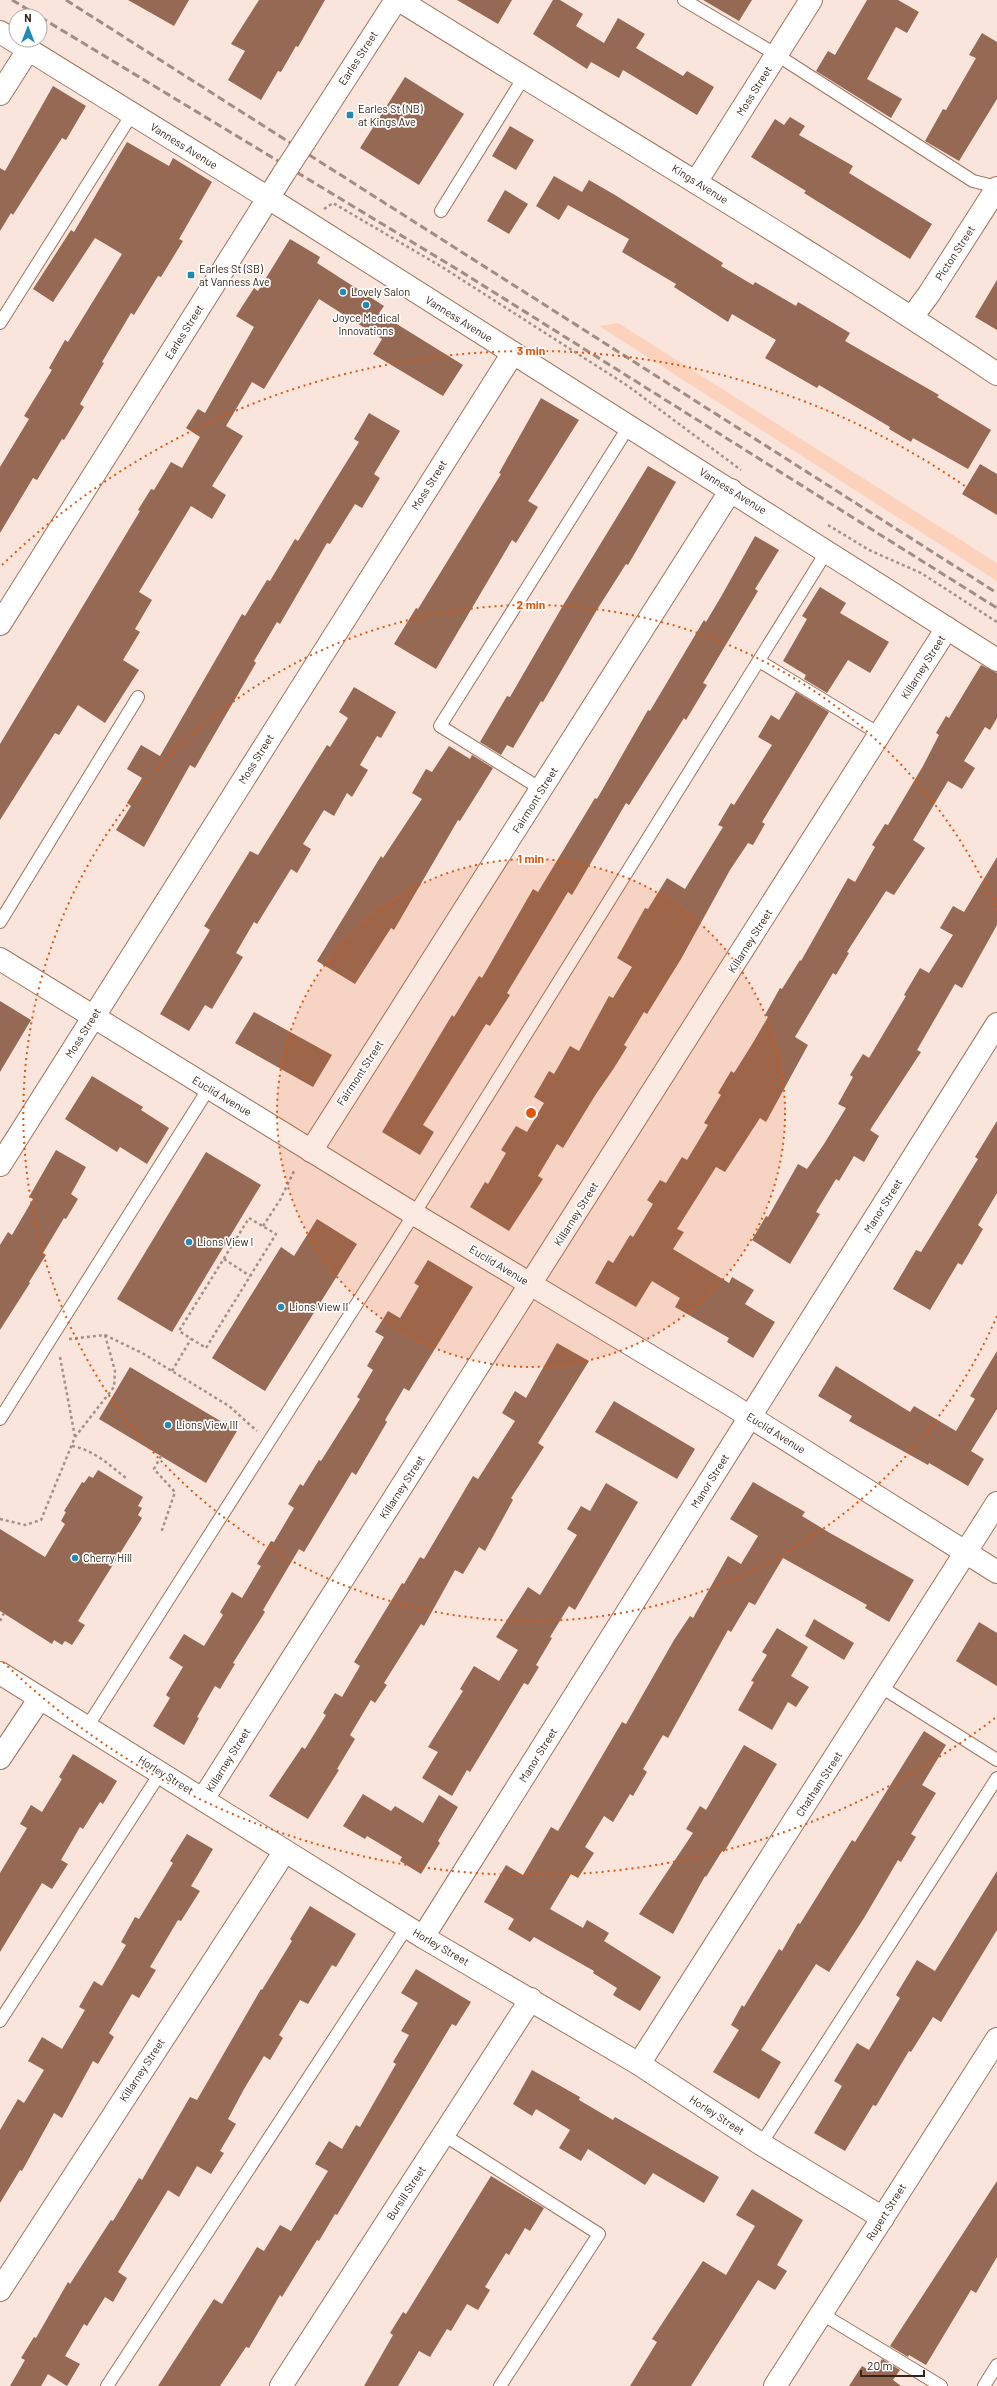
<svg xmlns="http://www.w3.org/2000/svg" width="997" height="2386" viewBox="0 0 997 2386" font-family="Barlow,sans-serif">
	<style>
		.green { fill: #fdd2bc }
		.building { fill: #956953 }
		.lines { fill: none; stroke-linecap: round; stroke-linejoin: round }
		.service-casing { stroke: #a0745e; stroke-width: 14 }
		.minor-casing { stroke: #a0745e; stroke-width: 24 }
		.tertiary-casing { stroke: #a0745e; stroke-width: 24 }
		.path { stroke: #a39086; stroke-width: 2.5; stroke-dasharray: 3 3; stroke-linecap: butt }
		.service { stroke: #fff; stroke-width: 12 }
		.minor { stroke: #fff; stroke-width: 22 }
		.tertiary { stroke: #fff; stroke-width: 22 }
		.rail { stroke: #a18d84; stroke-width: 3; stroke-dasharray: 8 4; stroke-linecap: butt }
		.tertiary-bridge-casing { stroke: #a0745e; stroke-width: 24; stroke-linecap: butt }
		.tertiary-bridge { stroke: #fff; stroke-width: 22 }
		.ring { fill: none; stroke: #df560d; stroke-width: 2; stroke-dasharray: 2 4 }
		.poi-dot { fill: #1f8bb2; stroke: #fff; stroke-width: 1.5 }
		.labels { text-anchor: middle; stroke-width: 3.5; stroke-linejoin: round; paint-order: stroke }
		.street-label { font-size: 11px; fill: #36241a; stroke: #fff }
		.poi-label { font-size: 11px; fill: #36241a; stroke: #fff; text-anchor: start }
		.centre { fill: #df560d; stroke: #fff; stroke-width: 2 }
		.ring-label { font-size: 12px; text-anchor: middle; font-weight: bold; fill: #df560d; stroke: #fff; stroke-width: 3.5; stroke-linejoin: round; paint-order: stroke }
	</style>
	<rect width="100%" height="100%" fill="#fae5dc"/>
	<polygon class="green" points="618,323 997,563 997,581 599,326"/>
	<g class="building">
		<polygon points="128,0 189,0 174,26"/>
		<polygon points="259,0 325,0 298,47 296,46 281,72 278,71 261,100 228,80 245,51 231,44"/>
		<polygon points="457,0 512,0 498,24"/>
		<polygon points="553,0 560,0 583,14 576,26 604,43 618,18 645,34 636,48 683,76 687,71 714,87 697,115 623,70 619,78 591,62 587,69 533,34"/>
		<polygon points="703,0 752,0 739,21"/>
		<polygon points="867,0 898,0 919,12 907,33 896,27 867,79 902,99 891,118 816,71 828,51 835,55"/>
		<polygon points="982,33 997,42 997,99 959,161 925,141 943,109 946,110 976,58 969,55"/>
		<polygon points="405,77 464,114 419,185 360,148"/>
		<polygon points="53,86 86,106 66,140 62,138 13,215 11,213 0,231 0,168 5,171"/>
		<polygon points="790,117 805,126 799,135 853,166 849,173 932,224 910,259 804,193 806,191 751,157 775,119 784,125"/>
		<polygon points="510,126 534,140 516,170 492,156"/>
		<polygon points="127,142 169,166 173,158 212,182 179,239 183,241 161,277 158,276 134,315 131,313 102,362 104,363 80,404 84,407 64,440 62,439 37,480 33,478 0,533 0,467 29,419 24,416 52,370 49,368 65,340 68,342 122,254 95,238 53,302 33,289 71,230 74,232"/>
		<polygon points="554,176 582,192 589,180 615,195 723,263 721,266 753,285 755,282 796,306 798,302 850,333 845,341 939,395 937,397 991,430 968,469 913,438 911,442 889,429 890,427 819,385 817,388 765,358 776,340 732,314 728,322 674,287 676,284 622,252 629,239 568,205 559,220 536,206"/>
		<polygon points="505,190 528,204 509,234 487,221"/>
		<polygon points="290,239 320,257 317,263 384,306 379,313 463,365 443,396 373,354 382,339 319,299 264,389 252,382 226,426 243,436 212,486 226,495 212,519 191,506 139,592 152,600 135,629 140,632 123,660 139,670 105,723 78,705 59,735 55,733 0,820 0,744 140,511 138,510 151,489 154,490 171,462 182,468 200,437 186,428 198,409 205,413 254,327 236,316 254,288 258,291"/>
		<polygon points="997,280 997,330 975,317"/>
		<polygon points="541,398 579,420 528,501 538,507 516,543 512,540 436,669 394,644 416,608 418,609 501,474 499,473"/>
		<polygon points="369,413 400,431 374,474 380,478 362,508 355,504 330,544 327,543 280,624 277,622 254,661 256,663 195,768 190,765 144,847 116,830 131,806 127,803 142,778 127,769 141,745 160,756 242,614 245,616 267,580 270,581 295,539 298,541 323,500 359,442 354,439"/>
		<polygon points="980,464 997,474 997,515 962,494"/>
		<polygon points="648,466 676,482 628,565 626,564 598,608 543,702 541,701 513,748 507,745 501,755 480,742 507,696 510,697 565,602"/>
		<polygon points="755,536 779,550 755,589 758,591 703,683 707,685 686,720 684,718 629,805 626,803 572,895 568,892 507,993 510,995 490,1026 486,1024 423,1125 434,1132 420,1155 382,1132 452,1015 454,1017 479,976 482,978 533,889 538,892 595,798 597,799 648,710 650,711 704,620 706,622 722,595"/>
		<polygon points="820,587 846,603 840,613 889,642 870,673 848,660 827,693 804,679 806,675 783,661 807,619 802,616"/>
		<polygon points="981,665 997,673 997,718 990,730 985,727 964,761 975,768 962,789 948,781 913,840 925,848 894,895 886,891 847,952 849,953 836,975 833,973 795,1037 808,1045 766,1122 760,1118 725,1172 716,1167 677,1229 684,1232 673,1249 729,1283 732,1277 754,1290 745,1304 775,1322 753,1358 727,1342 729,1338 675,1307 680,1298 652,1281 636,1307 595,1283 608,1260 613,1263 630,1235 633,1237 653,1204 647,1200 660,1180 666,1183 682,1157 687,1160 708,1125 704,1123 721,1095 718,1093 731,1071 734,1073 751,1046 768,1017 765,1015 780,988 782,989 800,960 801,961 848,878 855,882 875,847 872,845 885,824 888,825 923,766 939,735 936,733 946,716 949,718"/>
		<polygon points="354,687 396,712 381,738 377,736 360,765 368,770 352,797 347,793 334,816 324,810 303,844 311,849 297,873 291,869 257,924 254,922 236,953 243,957 212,1009 205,1005 189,1031 160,1014 210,930 204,926 250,851 258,855 327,745 330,747 348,718 339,712"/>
		<polygon points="796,692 829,712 762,822 765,824 753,845 748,843 730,870 681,959 647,1014 644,1012 624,1045 627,1047 614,1068 596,1094 563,1148 557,1144 538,1176 543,1179 509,1231 470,1207 485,1182 488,1184 506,1153 501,1150 516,1126 527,1132 544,1103 534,1097 549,1071 554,1074 570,1046 579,1051 609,996 613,998 632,967 617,958 645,908 648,909 667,878 685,889 723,827 718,825 731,803 734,805 772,745 758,737 771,715 779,720"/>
		<polygon points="449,746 470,759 472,755 493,768 460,821 458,820 394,930 391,928 355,984 317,961 381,856 383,858 422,799 412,793 426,769 432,772"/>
		<polygon points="997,857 997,925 962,988 955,984 917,1050 921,1052 870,1130 879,1136 864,1162 854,1156 839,1181 836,1179 816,1212 820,1214 790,1264 752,1240 766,1216 768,1217 798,1164 807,1169 824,1144 846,1108 838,1104 853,1077 850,1075 863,1054 869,1058 906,996 904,995 920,968 929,973 953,935 940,928 953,906 964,912"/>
		<polygon points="0,1001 31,1020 0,1072"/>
		<polygon points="254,1012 332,1055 313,1087 235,1043"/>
		<polygon points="92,1076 143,1107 141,1110 169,1128 147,1164 120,1147 117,1152 65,1119"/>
		<polygon points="997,1121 997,1193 978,1225 983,1229 962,1265 958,1263 930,1310 893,1289 916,1250 921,1252 978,1159 975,1157"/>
		<polygon points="56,1150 86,1167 71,1194 78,1199 66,1219 64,1218 43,1253 46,1255 29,1282 30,1283 0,1330 0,1245 8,1232 12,1235 33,1199 29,1197"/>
		<polygon points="206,1152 261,1185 172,1332 117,1299"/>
		<polygon points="317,1219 357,1244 265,1391 212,1358 281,1247 294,1256"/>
		<polygon points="428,1260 473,1287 409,1391 404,1388 385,1420 387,1422 356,1475 352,1472 304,1552 299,1549 263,1610 265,1612 233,1663 235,1664 220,1689 215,1686 197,1717 199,1718 184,1745 153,1726 170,1698 166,1695 183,1667 169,1658 184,1634 204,1646 223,1615 220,1612 232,1592 242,1598 261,1566 257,1564 271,1541 274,1542 294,1508 288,1504 300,1484 303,1486 319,1460 321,1461 360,1399 357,1397 373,1370 367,1366 384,1337 375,1332 388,1311 400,1318 419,1286 414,1283"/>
		<polygon points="557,1343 589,1361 538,1443 544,1447 511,1498 513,1500 485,1551 479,1547 463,1574 455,1570 424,1626 421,1624 384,1683 387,1685 375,1703 371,1700 350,1735 355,1739 337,1769 339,1770 308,1819 269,1796 302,1747 305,1749 326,1715 323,1713 335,1693 342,1697 360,1666 354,1662 402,1583 404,1584 420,1557 424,1559 473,1476 478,1479 515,1421 502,1413 515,1391 526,1398"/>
		<polygon points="997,1351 997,1409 971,1451 984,1459 968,1486 929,1463 928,1465 849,1421 852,1416 818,1396 836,1366 910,1412 914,1406 956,1431 975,1399 970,1396"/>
		<polygon points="130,1367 237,1431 206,1483 99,1419"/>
		<polygon points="614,1401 695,1449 677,1479 595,1432"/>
		<polygon points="98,1470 143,1497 138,1506 142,1508 138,1515 142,1518 78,1621 85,1625 72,1645 65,1641 62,1645 54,1640 52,1644 0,1611 0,1529 45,1557 65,1524 61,1521 66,1512 64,1511 82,1482 84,1483 89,1476 93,1478"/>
		<polygon points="753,1482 805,1512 802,1516 830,1533 914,1580 889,1622 865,1608 867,1605 783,1558 755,1605 749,1602 731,1632 728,1630 668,1738 663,1735 643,1769 647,1772 633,1796 630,1794 613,1822 604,1816 585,1847 594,1853 578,1878 571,1874 550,1909 583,1928 587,1920 609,1933 604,1941 661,1977 640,2011 613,1995 617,1988 593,1973 594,1971 534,1937 530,1942 508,1929 514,1919 484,1902 506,1865 523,1875 551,1827 558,1831 622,1722 626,1724 674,1640 690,1616 693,1618 728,1556 741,1564 758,1536 730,1519"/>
		<polygon points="606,1483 638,1502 575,1610 569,1606 550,1637 552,1638 536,1665 539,1667 528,1685 524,1683 470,1772 467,1770 452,1796 422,1778 438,1752 428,1747 463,1691 460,1689 474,1666 499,1681 518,1650 496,1637 528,1587 540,1595 577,1535 567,1529 581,1506 590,1511"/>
		<polygon points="814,1619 854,1643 844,1660 805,1636"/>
		<polygon points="979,1622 997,1633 997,1686 956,1661"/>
		<polygon points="777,1628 808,1647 791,1676 809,1687 796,1707 788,1702 772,1730 738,1710 754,1682 751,1681 767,1655 762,1652"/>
		<polygon points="924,1731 946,1745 922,1785 936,1793 911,1834 916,1837 901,1862 898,1860 864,1918 829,1972 816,1964 761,2050 781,2062 759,2099 713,2072 739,2030 731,2025 742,2005 744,2007 779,1949 782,1951 798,1923 800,1924 852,1840 855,1842"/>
		<polygon points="744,1745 777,1764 724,1852 722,1851 706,1877 705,1876 673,1934 639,1914 693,1833 686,1829 700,1806 706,1810"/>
		<polygon points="73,1754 117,1781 103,1804 100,1802 83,1829 80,1827 61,1860 68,1864 52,1889 42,1883 0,1952 0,1873 27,1828 20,1824 31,1805 42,1812 62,1779 59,1777"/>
		<polygon points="363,1794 391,1811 395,1806 423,1823 439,1795 458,1807 438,1841 440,1843 421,1874 400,1861 402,1857 367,1836 365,1839 343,1826"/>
		<polygon points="187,1834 213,1849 191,1886 200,1891 181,1921 178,1920 150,1967 156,1970 139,1998 132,1994 109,2033 114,2037 98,2064 93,2061 62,2118 54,2113 22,2171 20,2170 0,2203 0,2130 18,2099 24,2103 44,2070 28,2061 42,2037 62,2049 85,2010 79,2007 94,1981 102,1986 126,1945 121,1942 135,1917 139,1919 173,1863 170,1861"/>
		<polygon points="997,1871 997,1930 941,2022 933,2017 911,2052 909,2051 876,2106 873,2105 845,2151 814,2133 842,2086 834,2081 857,2043 869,2050 900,1998 896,1995 917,1960 935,1971"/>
		<polygon points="310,1906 356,1934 336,1967 332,1965 308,2004 300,2000 279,2035 283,2038 270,2060 264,2056 244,2089 228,2119 236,2124 220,2151 224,2153 211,2174 197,2166 179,2197 168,2190 118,2272 127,2278 113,2302 105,2297 87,2326 84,2324 65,2356 80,2364 67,2386 48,2374 41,2386 10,2386 25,2360 21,2358 34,2337 36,2338 68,2282 70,2284 111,2220 113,2221 139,2178 142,2180 190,2097 197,2100 261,1989 262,1990 292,1941 290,1939"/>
		<polygon points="416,1969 471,2002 456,2026 452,2024 337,2215 335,2214 319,2241 317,2240 282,2297 280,2295 249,2348 246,2347 220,2386 158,2386 214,2299 222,2304 257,2247 264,2251 280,2225 291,2231 328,2171 315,2164 329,2141 342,2149 356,2125 360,2127 396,2064 393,2062 409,2035 401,2031 418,2003 401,1993"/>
		<polygon points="532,2070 580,2097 579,2100 613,2120 615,2117 719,2177 704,2203 653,2173 645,2185 588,2149 581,2161 559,2148 570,2130 536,2109 532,2116 513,2104"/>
		<polygon points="491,2176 544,2208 530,2231 525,2228 509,2255 506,2253 485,2287 490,2290 478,2310 467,2304 451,2331 447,2329 430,2357 419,2351 398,2386 364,2386 393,2335 390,2333 403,2312 406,2314"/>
		<polygon points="997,2181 997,2257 976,2293 971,2290 926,2365 909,2355 908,2357 890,2346"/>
		<polygon points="752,2189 803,2220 777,2265 787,2271 775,2290 758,2280 691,2386 630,2386 657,2342 652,2339 703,2261 726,2275 755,2226 736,2215"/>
		<polygon points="882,2359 900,2370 893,2380 901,2386 849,2386 862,2366 867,2369 869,2365 876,2370"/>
	</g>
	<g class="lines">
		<defs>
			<g id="service">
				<polyline points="684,0 777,55 973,181 997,187"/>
				<polyline points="441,211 524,77"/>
				<polyline points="0,323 132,114"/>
				<polyline points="759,661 881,735"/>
				<polyline points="541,789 440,726 629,426"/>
				<polyline points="0,922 138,697"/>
				<polyline points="0,1419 209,1088"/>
				<polyline points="881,1687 997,1760"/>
				<polyline points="87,1727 414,1214 827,551"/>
				<polyline points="0,2021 161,1772"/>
				<polyline points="444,2135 599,2234 500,2386"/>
				<polyline points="761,2144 997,1778"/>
				<polyline points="822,2314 941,2386"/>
				<polyline points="107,2386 407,1927"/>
				<polyline points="984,2386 997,2365"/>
			</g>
			<g id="minor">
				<path d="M399 0C598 124 801 243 997 374"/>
				<polyline points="0,32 294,214 997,660"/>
				<polyline points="0,94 28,50"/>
				<polyline points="696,182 811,0"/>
				<polyline points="912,317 929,294 997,188"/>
				<polyline points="0,959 414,1214 728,1403 997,1572"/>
				<polyline points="311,1151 731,490"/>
				<polyline points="0,1165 513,353"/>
				<polyline points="0,1673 423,1937 639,2064 761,2144 883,2218"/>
				<polyline points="0,1758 40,1698"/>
				<polyline points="203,1799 947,628"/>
				<polyline points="423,1937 997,1024"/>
				<polyline points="639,2064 997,1503"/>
				<polyline points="0,2290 285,1851"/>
				<polyline points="281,2386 531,1999"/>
			</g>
			<g id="tertiary">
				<polyline points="305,141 396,0"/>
				<polyline points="0,624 284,173"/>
				<polyline points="775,2386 997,2039"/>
			</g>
		</defs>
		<use href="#service" class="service-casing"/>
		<use href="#minor" class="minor-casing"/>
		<use href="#tertiary" class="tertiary-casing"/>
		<g class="path">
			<polyline points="324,209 333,203 442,267 628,386 741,470"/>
			<polyline points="828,525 869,550 921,573 997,622"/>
			<polygon points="249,1218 276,1234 206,1348 179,1331"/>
			<polyline points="263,1226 280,1200 295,1169"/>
			<polyline points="224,1259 250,1276"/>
			<polyline points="69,1339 105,1335 144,1354 229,1406 257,1431"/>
			<polyline points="60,1357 75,1437"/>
			<polyline points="172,1371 191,1339"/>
			<path d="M72 1446C94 1450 109 1465 126 1478"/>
			<polyline points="161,1456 154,1469 175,1492 161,1533"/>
			<polyline points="0,1519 25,1525 41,1520 75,1437 114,1387 115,1371 105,1335"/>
			<polyline points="0,1621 4,1613"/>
		</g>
		<use href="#service" class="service"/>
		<use href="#minor" class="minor"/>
		<use href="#tertiary" class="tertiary"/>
		<g class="rail">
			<polyline points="12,0 39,16"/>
			<polyline points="66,0 997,593"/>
			<polyline points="40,17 460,271 997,608"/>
		</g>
		<defs>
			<polyline id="tertiary-bridge" points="284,173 305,141"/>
		</defs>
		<use href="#tertiary-bridge" class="tertiary-bridge-casing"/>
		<use href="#tertiary-bridge" class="tertiary-bridge"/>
	</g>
	<circle cx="531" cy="1113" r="254" fill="#df560d" fill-opacity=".12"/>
	<g class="ring">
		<circle cx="531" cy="1113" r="254"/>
		<path d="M997 1316A508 508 0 1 1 997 910"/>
		<path d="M995 1718A762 762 0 0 1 2 1661M2 565A762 762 0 0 1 995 508"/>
	</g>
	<g class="poi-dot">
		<rect x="346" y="111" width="8" height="8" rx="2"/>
		<rect x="187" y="271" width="8" height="8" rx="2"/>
		<circle cx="343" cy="292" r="4"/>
		<circle cx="366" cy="305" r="4"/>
		<circle cx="189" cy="1242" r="4"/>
		<circle cx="281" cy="1307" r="4"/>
		<circle cx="168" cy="1425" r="4"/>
		<circle cx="75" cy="1558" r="4"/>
	</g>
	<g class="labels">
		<g class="street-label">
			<text transform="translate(358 58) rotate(-57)" y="4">Earles Street</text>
			<text transform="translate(754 91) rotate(-58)" y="4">Moss Street</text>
			<text transform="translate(184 146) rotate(32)" y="4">Vanness Avenue</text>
			<text transform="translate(700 184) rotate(32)" y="4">Kings Avenue</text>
			<text transform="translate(955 253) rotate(-57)" y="4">Picton Street</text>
			<text transform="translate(459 319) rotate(32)" y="4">Vanness Avenue</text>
			<text transform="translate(184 332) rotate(-58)" y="4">Earles Street</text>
			<text transform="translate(429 485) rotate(-58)" y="4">Moss Street</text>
			<text transform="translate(733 491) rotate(32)" y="4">Vanness Avenue</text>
			<text transform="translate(923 667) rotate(-58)" y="4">Killarney Street</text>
			<text transform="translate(256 759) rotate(-58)" y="4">Moss Street</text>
			<text transform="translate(535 800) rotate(-58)" y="4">Fairmont Street</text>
			<text transform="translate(750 941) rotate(-58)" y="4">Killarney Street</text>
			<text transform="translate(83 1033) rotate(-58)" y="4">Moss Street</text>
			<text transform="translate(360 1073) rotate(-57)" y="4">Fairmont Street</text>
			<text transform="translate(222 1096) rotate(31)" y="4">Euclid Avenue</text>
			<text transform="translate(883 1206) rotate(-58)" y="4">Manor Street</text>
			<text transform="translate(576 1214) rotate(-58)" y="4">Killarney Street</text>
			<text transform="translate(499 1265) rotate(31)" y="4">Euclid Avenue</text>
			<text transform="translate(776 1433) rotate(32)" y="4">Euclid Avenue</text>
			<text transform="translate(710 1481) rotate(-58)" y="4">Manor Street</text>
			<text transform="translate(402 1487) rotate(-57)" y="4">Killarney Street</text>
			<text transform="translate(538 1755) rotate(-58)" y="4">Manor Street</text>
			<text transform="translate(228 1760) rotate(-58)" y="4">Killarney Street</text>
			<text transform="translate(166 1775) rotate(32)" y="4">Horley Street</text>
			<text transform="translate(819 1784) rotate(-57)" y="4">Chatham Street</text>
			<text transform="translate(441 1947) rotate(30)" y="4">Horley Street</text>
			<text transform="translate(142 2070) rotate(-57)" y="4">Killarney Street</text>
			<text transform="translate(717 2115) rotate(33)" y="4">Horley Street</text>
			<text transform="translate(406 2193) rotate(-57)" y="4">Bursill Street</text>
			<text transform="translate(886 2212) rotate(-58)" y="4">Rupert Street</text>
		</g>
		<g class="poi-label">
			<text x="358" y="113">Earles St (NB)<tspan x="358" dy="13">at Kings Ave</tspan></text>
			<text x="199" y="273">Earles St (SB)<tspan x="199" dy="13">at Vanness Ave</tspan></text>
			<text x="351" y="296">Lovely Salon</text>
			<text x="366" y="322" text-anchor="middle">Joyce Medical<tspan x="366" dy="13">Innovations</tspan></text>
			<text x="197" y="1246">Lions View I</text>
			<text x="289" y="1311">Lions View II</text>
			<text x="176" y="1429">Lions View III</text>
			<text x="83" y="1562">Cherry Hill</text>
		</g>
	</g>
	<circle cx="531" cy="1113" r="6" class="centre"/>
	<g class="ring-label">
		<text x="531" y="355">3 min</text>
		<text x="531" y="609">2 min</text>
		<text x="531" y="863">1 min</text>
	</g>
	<g transform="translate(28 28)"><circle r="19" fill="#ffffff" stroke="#afa7a3"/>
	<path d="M0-3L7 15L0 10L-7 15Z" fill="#1f8bb2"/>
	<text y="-6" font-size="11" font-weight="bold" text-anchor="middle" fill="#36241a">N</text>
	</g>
	<path d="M861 2370v6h63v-6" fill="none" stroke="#36241a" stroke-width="2"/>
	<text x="867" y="2370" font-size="12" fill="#36241a" stroke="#ffffff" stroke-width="3" paint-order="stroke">20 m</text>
</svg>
